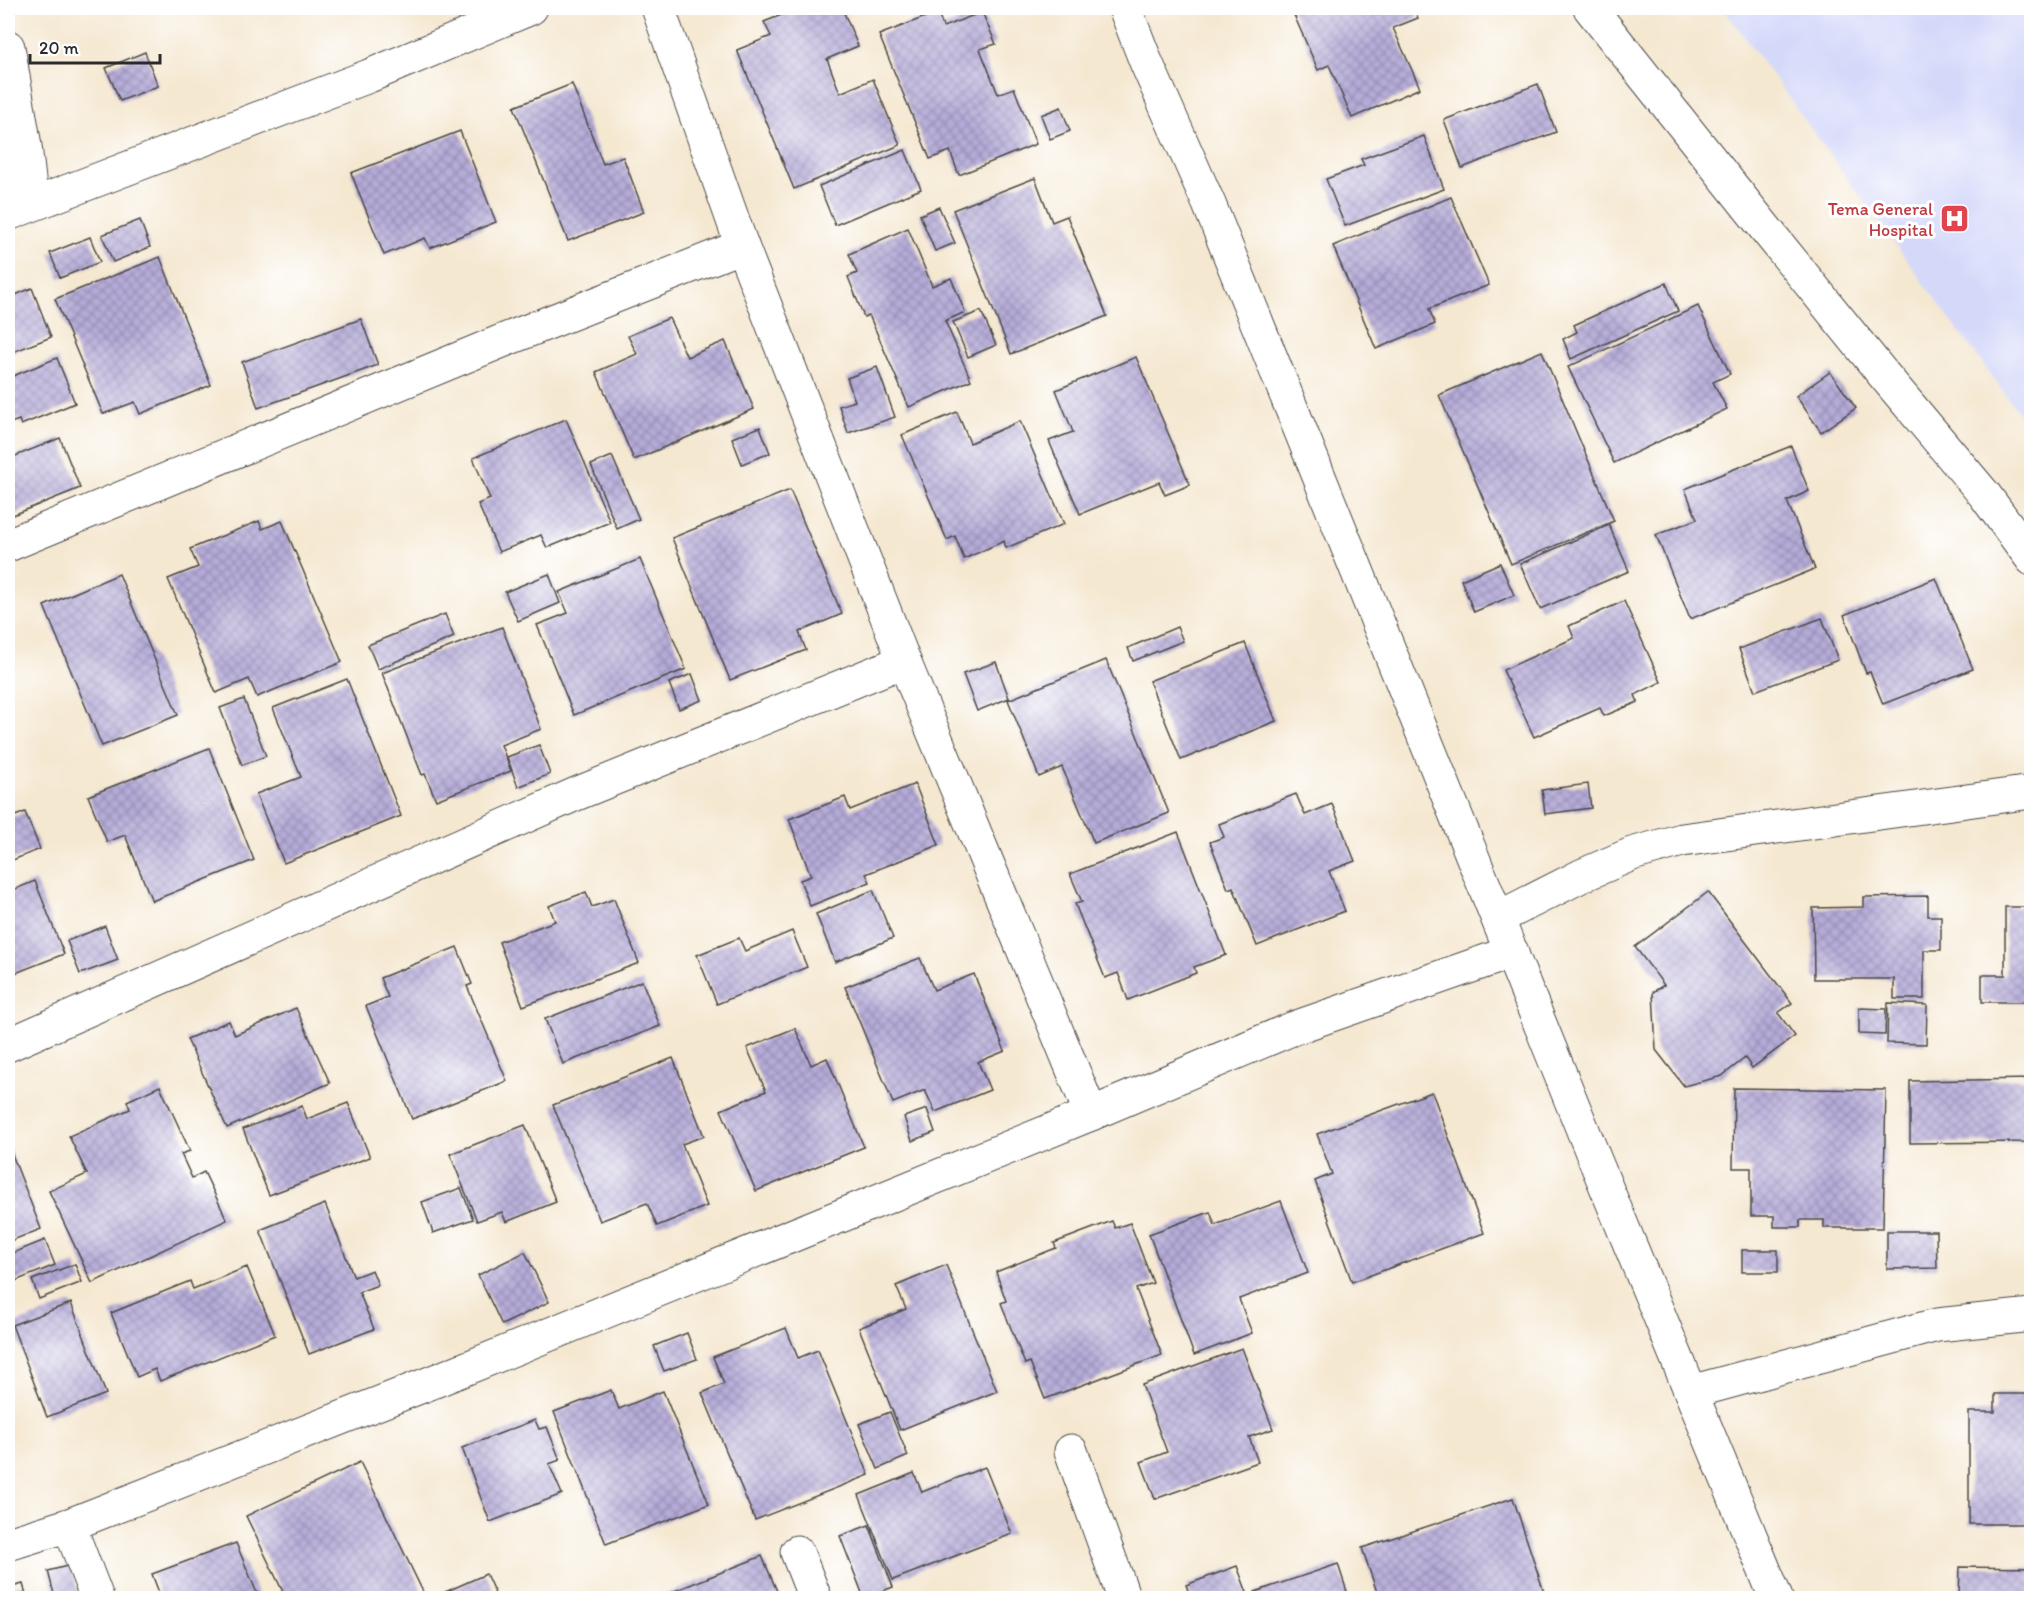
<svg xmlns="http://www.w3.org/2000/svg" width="2039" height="1606" viewBox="0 0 2039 1606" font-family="Itim,sans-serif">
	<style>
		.built { fill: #d4d8f9 }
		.building { fill: url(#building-cross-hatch) }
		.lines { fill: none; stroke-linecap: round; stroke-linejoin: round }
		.minor-casing { stroke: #494744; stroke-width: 35 }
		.minor { stroke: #fff; stroke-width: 33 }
		.labels { text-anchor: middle; stroke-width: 6; stroke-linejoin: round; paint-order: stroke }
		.health-label { font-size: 18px; fill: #be3a42; stroke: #fff; text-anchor: end }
	</style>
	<defs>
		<pattern id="building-cross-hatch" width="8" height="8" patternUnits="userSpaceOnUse" patternTransform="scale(1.5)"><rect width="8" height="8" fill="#b6acd9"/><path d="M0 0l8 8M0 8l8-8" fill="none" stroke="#948cb0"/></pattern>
	</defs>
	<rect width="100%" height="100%" fill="#fff"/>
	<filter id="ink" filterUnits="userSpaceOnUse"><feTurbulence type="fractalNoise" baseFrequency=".0167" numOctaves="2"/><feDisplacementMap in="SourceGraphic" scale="12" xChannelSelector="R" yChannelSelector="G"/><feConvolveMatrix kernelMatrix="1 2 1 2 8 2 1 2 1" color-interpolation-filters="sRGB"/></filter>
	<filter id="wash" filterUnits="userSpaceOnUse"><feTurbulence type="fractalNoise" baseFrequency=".008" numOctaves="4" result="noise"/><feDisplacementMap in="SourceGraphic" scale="24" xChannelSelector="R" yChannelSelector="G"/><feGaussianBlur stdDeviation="1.35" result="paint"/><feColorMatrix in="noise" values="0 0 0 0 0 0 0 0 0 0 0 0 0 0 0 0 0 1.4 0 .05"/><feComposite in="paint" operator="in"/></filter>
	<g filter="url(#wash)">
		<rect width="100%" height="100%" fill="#f5e8d1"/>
		<polygon class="built" points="1723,8 2031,8 2031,430"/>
		<g id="blocks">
			<g class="building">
				<polygon points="799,8 842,8 858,46 827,59 840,93 873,79 900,145 794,189 737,50 771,36 764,22"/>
				<polygon points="1291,8 1414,8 1418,18 1393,28 1420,88 1352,118 1329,65 1318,70"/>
				<polygon points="938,12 943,27 982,12 996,44 980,49 998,94 1014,88 1036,144 959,175 950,151 930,159 879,35"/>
				<polygon points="145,52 158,86 120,101 106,68"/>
				<polygon points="572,84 603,164 623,157 644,212 568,241 514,107"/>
				<polygon points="1538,84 1556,132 1462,168 1444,120"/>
				<polygon points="1061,107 1070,131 1050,139 1041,115"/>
				<polygon points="460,131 496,222 430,248 425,238 384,255 351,173"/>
				<polygon points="1424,136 1444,189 1345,226 1326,179 1364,165 1361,159"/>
				<polygon points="905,150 921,189 835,225 819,186"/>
				<polygon points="1035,178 1052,222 1067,216 1107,316 1011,354 953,210"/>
				<polygon points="1451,197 1489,285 1429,309 1435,324 1376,349 1333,246"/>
				<polygon points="939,207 955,243 935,251 920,215"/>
				<polygon points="140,220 150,247 113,262 102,235"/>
				<polygon points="908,228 932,286 951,278 965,312 945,321 971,380 909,407 869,315 864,317 848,277 857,273 849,254"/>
				<polygon points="90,237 100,262 60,278 50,253"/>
				<polygon points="160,257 211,385 140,414 135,402 103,414 55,299"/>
				<polygon points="1666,283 1678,311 1571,359 1563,339 1577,332 1574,325"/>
				<polygon points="32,288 51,337 8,354 8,298"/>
				<polygon points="1698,306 1730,374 1713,382 1727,409 1614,463 1568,367"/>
				<polygon points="981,311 996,345 968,357 953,322"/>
				<polygon points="669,318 687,357 725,341 754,409 634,460 596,372 637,354 628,336"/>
				<polygon points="361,319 378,365 258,408 242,362"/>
				<polygon points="1542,351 1614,521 1511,564 1439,395"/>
				<polygon points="1136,357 1190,485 1165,495 1159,482 1080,514 1049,441 1073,432 1056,390"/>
				<polygon points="57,358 75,403 21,425 19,420 8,424 8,378"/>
				<polygon points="877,367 895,417 848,433 839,406 855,401 847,378"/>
				<polygon points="1830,372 1856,408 1821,432 1796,396"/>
				<polygon points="957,412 970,443 1020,421 1064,524 1006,548 1004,541 964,559 955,536 947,540 902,435"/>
				<polygon points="566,419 610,522 547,548 541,535 499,552 478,504 490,499 473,458"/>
				<polygon points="760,427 770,453 742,464 732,438"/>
				<polygon points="60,438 80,488 8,517 8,459"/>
				<polygon points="1791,446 1809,491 1787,501 1815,569 1690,619 1656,535 1697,519 1685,489"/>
				<polygon points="612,456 639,519 617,529 591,465"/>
				<polygon points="790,490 842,614 799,632 806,650 730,680 672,538"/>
				<polygon points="259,521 262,529 282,521 342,662 257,697 249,679 216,693 168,579 198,567 190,549"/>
				<polygon points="1609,525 1629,571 1540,609 1520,564"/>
				<polygon points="640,559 686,669 574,715 537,625 568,613 559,592"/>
				<polygon points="1500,563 1514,595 1474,612 1461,580"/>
				<polygon points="119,574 178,715 102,746 44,606"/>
				<polygon points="549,574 560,603 518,621 505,592"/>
				<polygon points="1936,578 1973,669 1883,704 1870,672 1866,673 1844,615"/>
				<polygon points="1624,601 1661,682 1635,695 1638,702 1604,716 1600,708 1534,737 1503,670 1574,638 1569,626"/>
				<polygon points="445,614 454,637 378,669 368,645"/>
				<polygon points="1822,618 1838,660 1755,691 1739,649"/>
				<polygon points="502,627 541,729 501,745 511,771 436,800 425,774 422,775 382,673"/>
				<polygon points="1177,627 1183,641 1133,661 1128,648"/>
				<polygon points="1245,643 1276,721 1181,760 1149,681"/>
				<polygon points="1106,660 1169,813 1094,843 1062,767 1039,777 1008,700"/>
				<polygon points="996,662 1009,698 977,711 963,674"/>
				<polygon points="692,674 702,700 679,709 669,683"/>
				<polygon points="347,679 401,816 284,863 256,794 301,777 273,708"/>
				<polygon points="244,699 266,756 242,765 220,708"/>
				<polygon points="539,745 550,774 518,787 507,757"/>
				<polygon points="209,748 254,860 152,901 125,835 107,842 88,796"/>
				<polygon points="915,784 939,845 866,874 870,882 810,906 800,880 811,876 789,819 845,797 850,810"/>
				<polygon points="1588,784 1591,808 1545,814 1542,790"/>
				<polygon points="1296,794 1305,815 1332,804 1355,861 1329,871 1345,911 1257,946 1233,887 1228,889 1210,842 1224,837 1219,824"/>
				<polygon points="25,812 40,849 8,862 8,819"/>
				<polygon points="1178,832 1226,955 1194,967 1196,973 1128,1000 1118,973 1105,978 1075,904 1082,902 1070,874"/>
				<polygon points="35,881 64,954 8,976 8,892"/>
				<polygon points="873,890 893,938 835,962 816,914"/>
				<polygon points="586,892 592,907 614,899 639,963 523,1006 499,942 555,921 549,906"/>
				<polygon points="1708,892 1792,1003 1778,1013 1795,1036 1752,1068 1745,1058 1722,1076 1684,1086 1656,1050 1653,992 1664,985 1635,947"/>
				<polygon points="1928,896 1928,916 1941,916 1941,950 1924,950 1924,999 1894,999 1894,979 1814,979 1813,908 1864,907 1864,897"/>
				<polygon points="2005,907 2032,907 2032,1002 1982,1002 1982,975 2005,975"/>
				<polygon points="105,926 118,960 80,974 67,941"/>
				<polygon points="792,931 807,967 717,1004 697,955 739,938 745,951"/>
				<polygon points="457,947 472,984 467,986 507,1081 412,1119 366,1006 388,997 380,978"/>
				<polygon points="920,958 934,990 974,974 1005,1051 978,1062 990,1090 935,1112 925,1090 893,1103 845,987"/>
				<polygon points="642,981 660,1026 563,1064 545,1019"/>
				<polygon points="1888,1003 1927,1005 1926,1044 1887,1043"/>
				<polygon points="296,1008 330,1083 227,1128 187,1039 229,1021 235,1035"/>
				<polygon points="1859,1008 1886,1009 1885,1035 1859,1034"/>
				<polygon points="795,1028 811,1065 827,1058 864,1147 756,1191 721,1110 766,1091 747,1048"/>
				<polygon points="673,1058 704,1136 682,1144 707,1206 657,1226 647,1203 600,1221 553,1105"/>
				<polygon points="2032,1079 2032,1142 1910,1143 1910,1081"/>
				<polygon points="160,1086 190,1151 181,1154 192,1178 204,1172 227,1220 92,1283 49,1191 87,1174 69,1136 130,1109 127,1101"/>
				<polygon points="1734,1088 1886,1090 1883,1228 1824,1228 1824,1220 1800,1220 1800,1227 1774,1227 1774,1216 1751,1216 1751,1168 1733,1168"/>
				<polygon points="1432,1092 1484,1233 1352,1282 1315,1181 1332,1174 1317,1134"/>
				<polygon points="348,1103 370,1157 269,1195 243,1129 302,1106 307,1119"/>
				<polygon points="927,1109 935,1132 912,1141 904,1117"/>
				<polygon points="525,1125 556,1202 506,1222 502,1212 477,1221 450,1154"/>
				<polygon points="8,1144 41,1229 8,1242"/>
				<polygon points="461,1188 473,1219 433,1233 422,1202"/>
				<polygon points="1281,1201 1308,1273 1239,1299 1252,1333 1194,1355 1149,1234 1210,1212 1215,1225"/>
				<polygon points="325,1204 354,1277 372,1270 378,1285 359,1292 374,1329 309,1354 260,1230"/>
				<polygon points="1112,1221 1115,1228 1130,1223 1153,1283 1136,1289 1162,1355 1045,1399 1030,1362 1025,1364 1001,1303 1006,1301 996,1272 1056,1248 1054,1243"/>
				<polygon points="1887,1231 1936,1231 1937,1268 1887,1269"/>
				<polygon points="45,1240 55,1265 8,1284 8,1255"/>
				<rect x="1742" y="1250" width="36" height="22"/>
				<polygon points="525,1252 549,1302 502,1325 478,1275"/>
				<polygon points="75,1264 82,1282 39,1299 32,1280"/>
				<polygon points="946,1265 997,1391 900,1430 859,1328 906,1309 896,1286"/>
				<polygon points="247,1267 275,1335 160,1381 155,1369 137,1377 111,1313 190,1281 193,1289"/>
				<polygon points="71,1303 106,1394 47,1417 12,1325"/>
				<polygon points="786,1328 798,1358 818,1350 869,1475 755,1520 702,1393 724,1384 713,1357"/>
				<polygon points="687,1333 697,1359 664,1371 654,1346"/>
				<polygon points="1242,1348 1273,1429 1249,1437 1258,1462 1155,1499 1141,1462 1167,1452 1142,1385"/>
				<polygon points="611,1390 619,1409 663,1391 709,1504 606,1544 554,1412"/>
				<polygon points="1995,1394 2032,1394 2032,1524 1969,1524 1969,1412 1995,1412"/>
				<polygon points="890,1412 908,1456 878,1469 859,1424"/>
				<polygon points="535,1420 539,1429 547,1427 560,1460 549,1464 562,1494 490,1522 462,1448"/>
				<polygon points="360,1462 426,1598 286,1598 246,1516"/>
				<polygon points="985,1467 1012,1534 893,1580 859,1495 914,1473 922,1492"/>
				<polygon points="1513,1498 1546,1598 1379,1598 1362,1548"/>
				<polygon points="869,1525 893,1587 864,1598 840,1536"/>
				<polygon points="236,1543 259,1598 161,1598 152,1574"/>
				<polygon points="762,1556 780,1598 657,1598"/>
				<polygon points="1338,1564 1349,1598 1257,1598 1255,1592"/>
				<polygon points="71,1565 79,1596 55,1598 48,1571"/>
				<polygon points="1237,1566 1249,1598 1191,1598 1186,1585"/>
				<polygon points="1960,1567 2032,1568 2032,1598 1959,1598"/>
				<polygon points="486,1574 497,1598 445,1598 443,1593"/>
				<polygon points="23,1584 27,1598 8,1598 8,1588"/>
			</g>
		</g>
	</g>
	<g filter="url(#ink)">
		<use href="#blocks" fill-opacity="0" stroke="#494744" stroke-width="1.5"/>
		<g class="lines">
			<defs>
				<g id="minor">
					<polyline points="658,8 742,246 904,661 1091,1114"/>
					<polyline points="1125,8 1146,62 1209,204 1595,1160 1776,1598"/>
					<polyline points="1590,8 1769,233 1883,374 1984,494 2032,559"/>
					<polyline points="8,47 25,146 32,204"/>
					<polyline points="8,214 369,76 531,8"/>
					<polyline points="8,545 502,341 742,246"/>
					<polyline points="1498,918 1581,876 1632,854 1682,840 2032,792"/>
					<polyline points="8,1045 576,794 904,661"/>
					<polyline points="1691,1392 1937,1325 2032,1315"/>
					<polyline points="1071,1451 1124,1598"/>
					<polyline points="69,1525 97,1598"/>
					<polyline points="8,1544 69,1525 430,1383 1091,1114 1294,1028 1512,952"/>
					<polyline points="797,1552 815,1598"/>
				</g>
			</defs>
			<use href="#minor" class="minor-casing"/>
			<use href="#minor" class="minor"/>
		</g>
	</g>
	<defs>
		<symbol id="hospital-square" viewBox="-11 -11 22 22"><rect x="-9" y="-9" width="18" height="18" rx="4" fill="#e0444e" stroke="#fff"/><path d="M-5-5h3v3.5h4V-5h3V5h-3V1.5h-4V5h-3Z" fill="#fff"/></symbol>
	</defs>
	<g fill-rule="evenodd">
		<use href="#hospital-square" x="1938" y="202" width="33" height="33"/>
	</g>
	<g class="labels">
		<g class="health-label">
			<text x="1933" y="215">Tema General<tspan x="1933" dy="21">Hospital</tspan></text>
		</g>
	</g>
	<rect width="2039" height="1606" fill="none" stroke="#fff" stroke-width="30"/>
	<path d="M30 54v9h130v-9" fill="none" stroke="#2b2b2b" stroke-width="3"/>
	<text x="39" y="54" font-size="18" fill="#2b2b2b" stroke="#ffffff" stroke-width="4.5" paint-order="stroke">20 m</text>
</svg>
